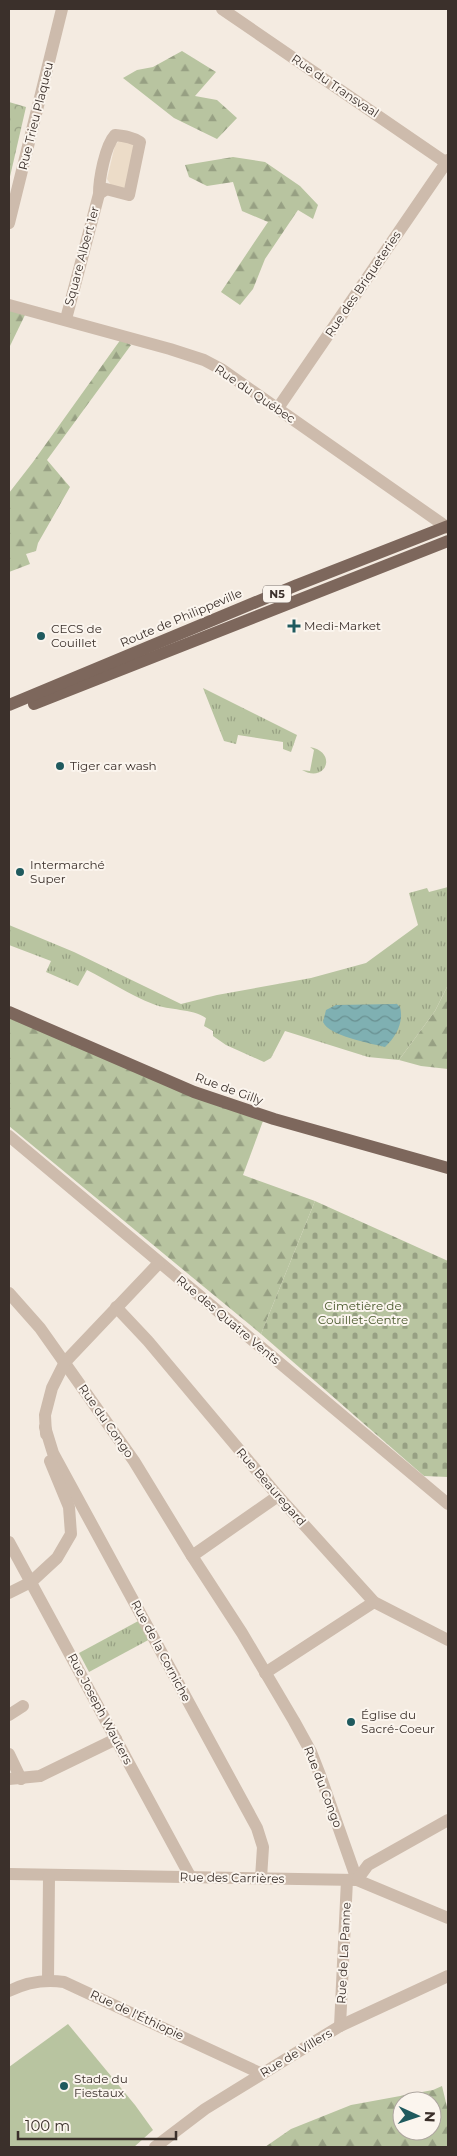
<svg xmlns="http://www.w3.org/2000/svg" width="457" height="2156" viewBox="0 0 457 2156" font-family="Montserrat,sans-serif">
	<style>
		.grass { fill: url(#grass-tufts) }
		.forest { fill: url(#forest-firs); fill-rule: evenodd }
		.cemetery { fill: url(#cemetery-stones) }
		.park { fill: url(#park-crowns) }
		.pitch { fill: #b8c4a0 }
		.plaza { fill: #ecdcc8 }
		.water { fill: url(#water-waves) }
		.lines { fill: none; stroke-linecap: round; stroke-linejoin: round }
		.minor { stroke: #cdbbac; stroke-width: 12 }
		.major { stroke: #7d675c; stroke-width: 12 }
		.poi-dot { fill: #1f5a5e; stroke: #fbf5ee; stroke-width: 2 }
		.labels { text-anchor: middle; stroke-width: 4; stroke-linejoin: round; paint-order: stroke }
		.shield { fill: #fbf5ee; stroke: #756b66; stroke-width: 1 }
		.shield-label { font-size: 11px; font-weight: bold; fill: #3b302b }
		.street-label { font-size: 12px; fill: #3b302b; stroke: #fbf5ee }
		.poi-label { font-size: 12px; fill: #3b302b; stroke: #fbf5ee; text-anchor: start }
		.park-label { font-size: 12px; fill: #4a5a2e; stroke: #fbf5ee }
	</style>
	<defs>
		<pattern id="grass-tufts" width="24" height="20" patternUnits="userSpaceOnUse" patternTransform="scale(1.25)"><rect width="24" height="20" fill="#b8c4a0"/><path d="M3 7l-1-3M5 7V3M7 7l1-3M15 17l-1-3M17 17v-4M19 17l1-3" fill="none" stroke="#97a083"/></pattern>
		<pattern id="forest-firs" width="22" height="20" patternUnits="userSpaceOnUse" patternTransform="scale(1.25)"><rect width="22" height="20" fill="#b8c4a0"/><path d="M5 1l3.5 6h-7zM16 11l3.5 6h-7z" fill="#97a083"/></pattern>
		<pattern id="cemetery-stones" width="16" height="16" patternUnits="userSpaceOnUse" patternTransform="scale(1.25)"><rect width="16" height="16" fill="#b8c4a0"/><path d="M2 7V4a2 2 0 0 1 4 0v3zM10 15v-3a2 2 0 0 1 4 0v3z" fill="#97a083"/></pattern>
		<pattern id="park-crowns" width="20" height="18" patternUnits="userSpaceOnUse" patternTransform="scale(1.25)"><rect width="20" height="18" fill="#b8c4a0"/><path d="M2 6a3 3 0 1 1 6 0M12 15a3 3 0 1 1 6 0" fill="none" stroke="#97a083"/></pattern>
		<pattern id="water-waves" width="16" height="10" patternUnits="userSpaceOnUse" patternTransform="scale(1.25)"><rect width="16" height="10" fill="#7fb0b2"/><path d="M0 5q4-4 8 0t8 0" fill="none" stroke="#699091"/></pattern>
	</defs>
	<rect width="100%" height="100%" fill="#f4ebe1"/>
	<g class="grass">
		<polygon points="203,688 297,735 291,752 283,749 283,742 238,735 236,744 224,741"/>
		<path d="M310 747C338 752 326 784 302 770L310 771 314 750Z"/>
		<path d="M448 887V985L435 1011 399 1060 368 1057 285 1031 271 1058 264 1062 226 1045 213 1036V1031L204 1026 206 1018C191 1008 170 1011 153 1004 130 995 109 981 87 970L78 986 46 972 51 961 9 945V925L74 952 181 1004 217 995 311 978 366 963 418 925 409 893 427 888 429 892Z"/>
		<polygon points="142,1619 152,1638 89,1672 79,1653"/>
	</g>
	<g class="forest">
		<polygon points="182,51 216,72 195,96 217,100 237,118 217,139 174,118 123,78 137,70 153,67"/>
		<polygon points="233,157 265,162 300,186 318,205 313,219 298,210 265,259 253,289 240,305 221,292 268,222 242,211 233,182 207,186 189,177 185,165"/>
		<polygon points="9,308 25,315 9,348"/>
		<polygon points="121,339 131,345 47,460 70,487 38,543 36,551 26,554 30,564 9,572 9,493 33,462"/>
		<polygon points="448,985 448,1069 421,1066 399,1060 435,1011"/>
		<polygon points="9,1018 263,1121 243,1175 315,1201 261,1334 9,1126"/>
		<path d="M442 2086 448 2111V2147H265L291 2129 351 2105 433 2090ZM402 2101H432V2131H402Z"/>
	</g>
	<polygon class="cemetery" points="315,1201 448,1261 448,1477 424,1476 261,1334"/>
	<polygon class="park" points="9,102 26,107 9,181"/>
	<polygon class="pitch" points="68,2024 135,2105 153,2130 134,2147 9,2147 9,2067"/>
	<polygon class="plaza" points="120,140 130,142 136,147 127,186 122,189 111,185 107,179 115,145"/>
	<path class="water" d="M397 1004 400 1007C404 1022 396 1037 385 1047 370 1043 329 1036 323 1022L326 1010 336 1005Z"/>
	<g class="lines">
		<g class="minor">
			<polyline points="222,9 448,164"/>
			<polyline points="9,223 62,9"/>
			<polyline points="9,305 170,349 204,360 221,369 448,528"/>
			<path d="M66 319 99 194 106 189 129 195 140 142C132 137 125 136 115 135 105 146 99 179 99 194"/>
			<polyline points="278,408 448,160"/>
			<polyline points="9,1136 448,1504"/>
			<polyline points="9,1293 40,1328 134,1461 192,1556 242,1633 294,1721 311,1752 320,1775 357,1880"/>
			<polyline points="116,1307 148,1341 278,1496 374,1602 448,1640"/>
			<polyline points="45,1427 53,1453 257,1828 263,1847 261,1878"/>
			<polyline points="46,1434 45,1415 52,1388 65,1362 159,1263"/>
			<polyline points="9,1542 190,1876"/>
			<polyline points="192,1556 278,1496"/>
			<polyline points="9,1593 31,1582 57,1558 71,1534 69,1507 50,1461"/>
			<polyline points="265,1673 374,1602"/>
			<polyline points="9,1715 23,1706"/>
			<polyline points="9,1754 21,1779"/>
			<polyline points="9,1779 40,1776 116,1739"/>
			<polyline points="9,1874 357,1880 448,1918"/>
			<polyline points="357,1880 368,1865 448,1820"/>
			<polyline points="48,1980 49,1876"/>
			<path d="M9 1991C27 1982 44 1979 64 1982L262 2074"/>
			<polyline points="340,2026 347,1880"/>
			<polyline points="155,2147 205,2109 340,2026 448,1976"/>
		</g>
		<g class="major">
			<polyline points="34,704 448,541"/>
			<polyline points="9,705 297,585 448,526"/>
			<polyline points="9,1012 194,1092 274,1119 448,1168"/>
		</g>
	</g>
	<g class="poi-dot">
		<path d="M291.5 618.5h5v5h5v5h-5v5h-5v-5h-5v-5h5z"/>
		<circle cx="41" cy="636" r="5"/>
		<circle cx="60" cy="766" r="5"/>
		<circle cx="20" cy="872" r="5"/>
		<circle cx="351" cy="1722" r="5"/>
		<circle cx="64" cy="2086" r="5"/>
	</g>
	<g class="labels">
		<rect class="shield" x="263" y="585.5" width="28" height="17" rx="4"/>
		<g class="shield-label">
			<text x="277" y="598">N5</text>
		</g>
		<g class="street-label">
			<text transform="translate(335 86) rotate(34)" y="4">Rue du Transvaal</text>
			<text transform="translate(36 116) rotate(-76)" y="4">Rue Trieu Plaqueu</text>
			<text transform="translate(82 256) rotate(-75)" y="4">Square Albert 1er</text>
			<text transform="translate(363 284) rotate(-56)" y="4">Rue des Briqueteries</text>
			<text transform="translate(255 394) rotate(34)" y="4">Rue du Québec</text>
			<text transform="translate(181 618) rotate(-23)" y="4">Route de Philippeville</text>
			<text transform="translate(229 1089) rotate(20)" y="4">Rue de Gilly</text>
			<text transform="translate(228 1320) rotate(40)" y="4">Rue des Quatre Vents</text>
			<text transform="translate(106 1421) rotate(55)" y="4">Rue du Congo</text>
			<text transform="translate(271 1487) rotate(49)" y="4">Rue Beauregard</text>
			<text transform="translate(161 1651) rotate(62)" y="4">Rue de la Corniche</text>
			<text transform="translate(100 1709) rotate(62)" y="4">Rue Joseph Wauters</text>
			<text transform="translate(323 1787) rotate(69)" y="4">Rue du Congo</text>
			<text transform="translate(232 1878) rotate(1)" y="4">Rue des Carrières</text>
			<text transform="translate(344 1953) rotate(-87)" y="4">Rue de La Panne</text>
			<text transform="translate(137 2015) rotate(25)" y="4">Rue de l'Éthiopie</text>
			<text transform="translate(296 2053) rotate(-31)" y="4">Rue de Villers</text>
		</g>
		<g class="poi-label">
			<text x="304" y="630">Medi-Market</text>
			<text x="51" y="633">CECS de<tspan x="51" dy="14">Couillet</tspan></text>
			<text x="70" y="770">Tiger car wash</text>
			<text x="30" y="869">Intermarché<tspan x="30" dy="14">Super</tspan></text>
			<text x="361" y="1719">Église du<tspan x="361" dy="14">Sacré-Coeur</tspan></text>
			<text x="74" y="2083">Stade du<tspan x="74" dy="14">Fiestaux</tspan></text>
		</g>
		<g class="park-label">
			<text x="363" y="1310">Cimetière de<tspan x="363" dy="14">Couillet-Centre</tspan></text>
		</g>
	</g>
	<rect width="457" height="2156" fill="none" stroke="#3b302b" stroke-width="20"/>
	<g transform="translate(417 2116) rotate(93)"><circle r="24" fill="#fbf5ee" stroke="#aea6a0"/>
	<path d="M0-4L9 19L0 12L-9 19Z" fill="#1f5a5e"/>
	<text y="-8" font-size="14" font-weight="bold" text-anchor="middle" fill="#3b302b">N</text>
	</g>
	<path d="M18 2131v8h158v-8" fill="none" stroke="#3b302b" stroke-width="2.5"/>
	<text x="25" y="2131" font-size="15" fill="#3b302b" stroke="#fbf5ee" stroke-width="4" paint-order="stroke">100 m</text>
</svg>
